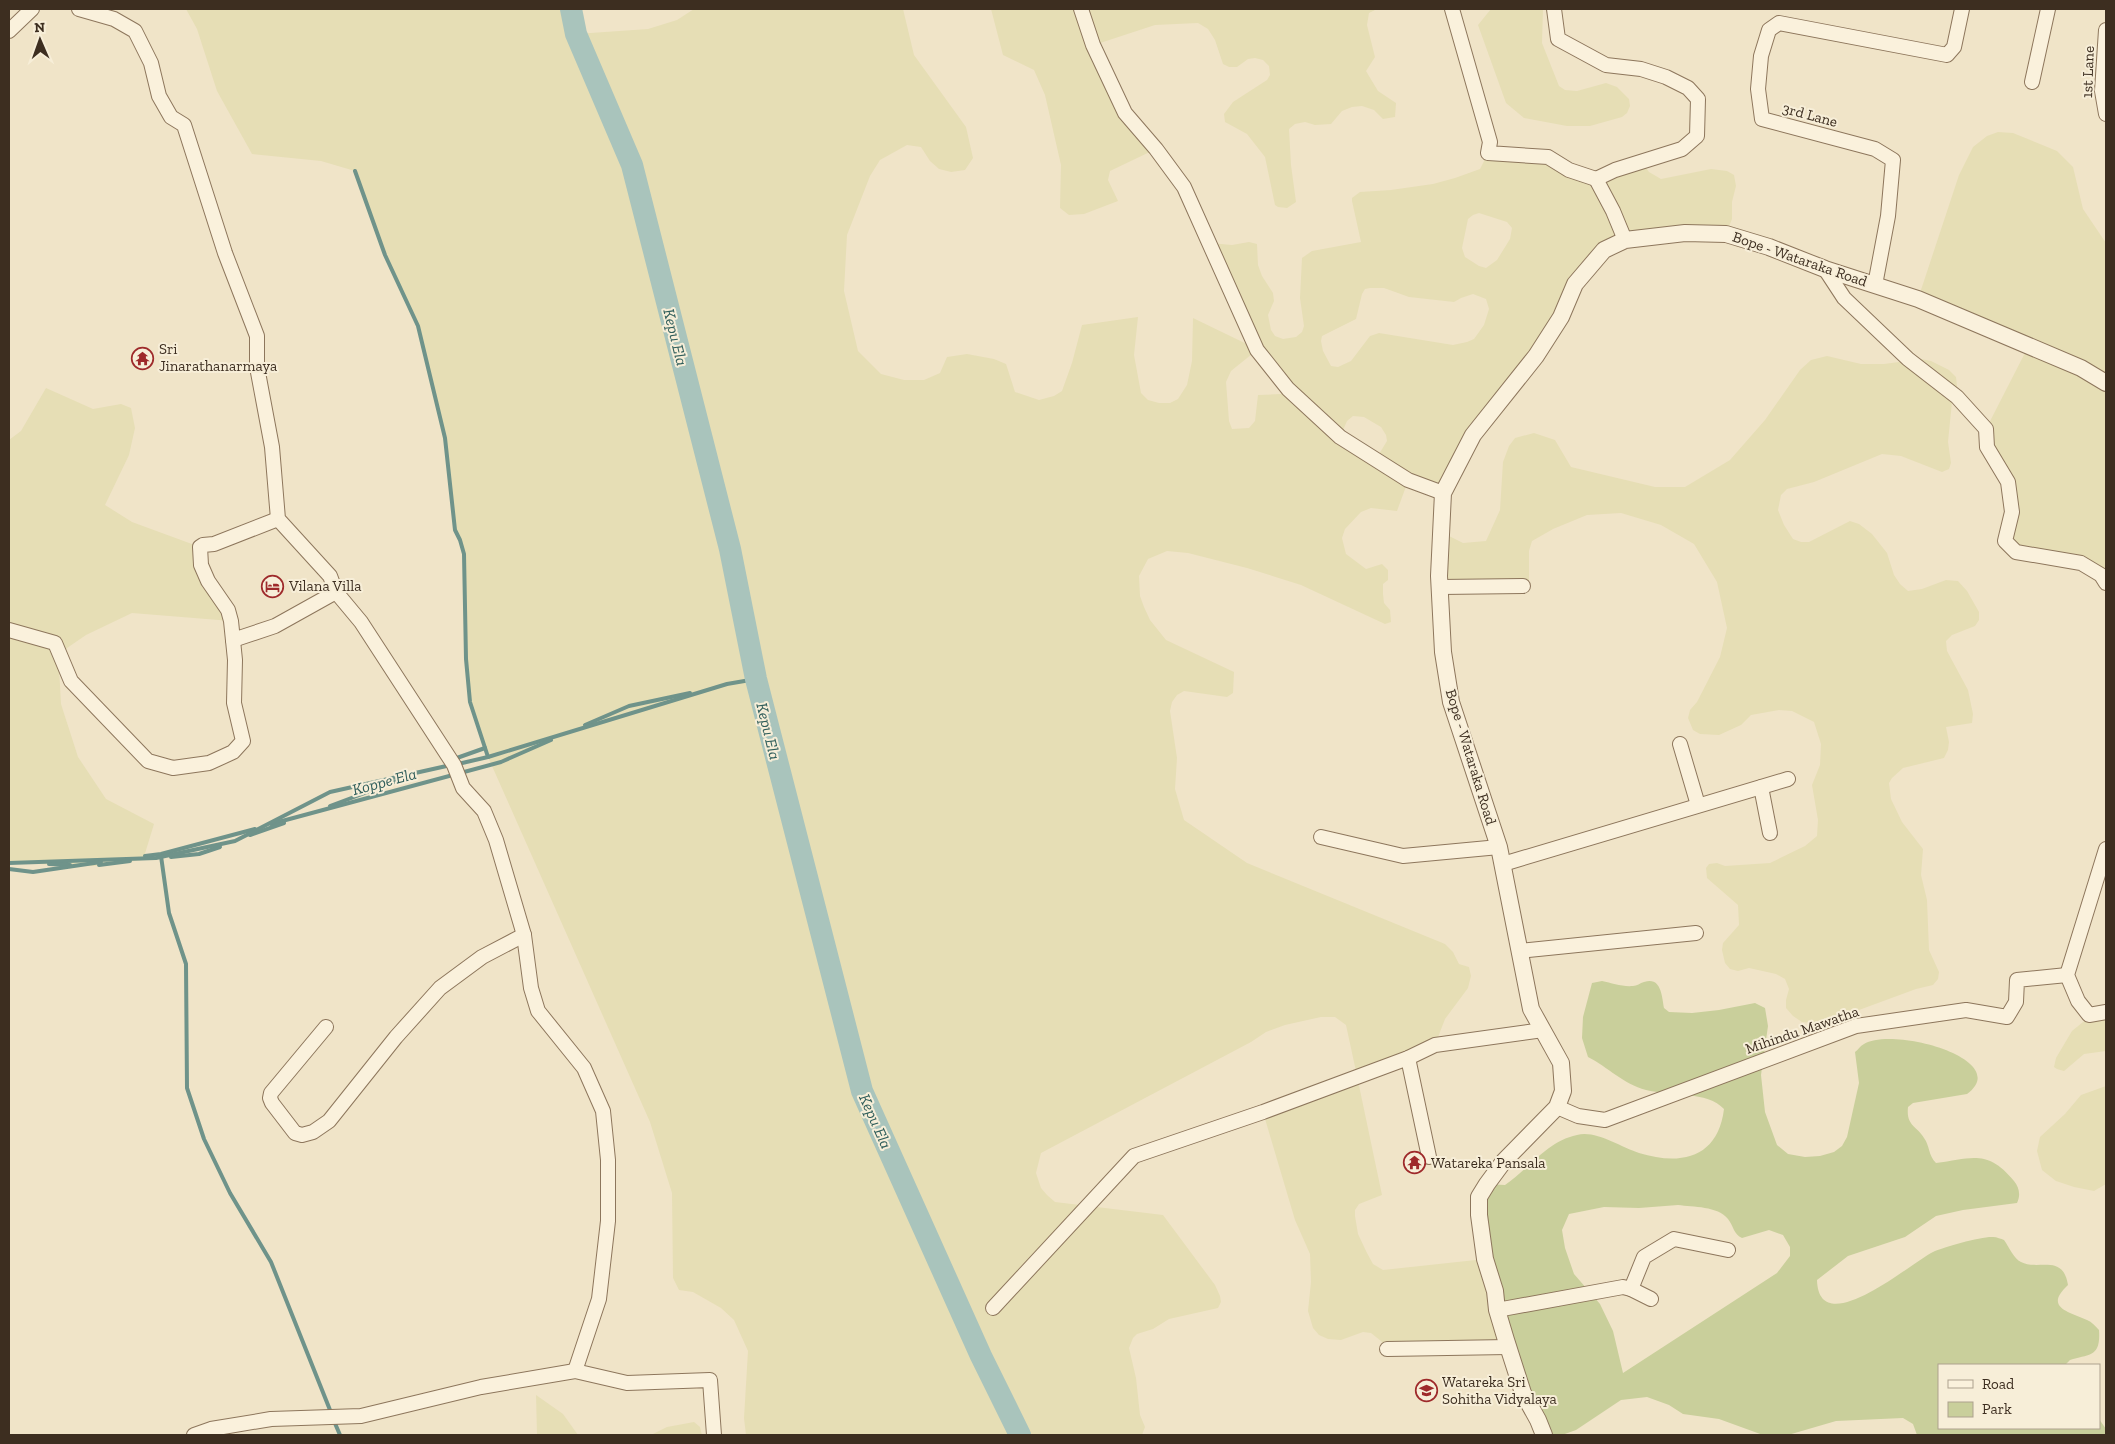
<svg xmlns="http://www.w3.org/2000/svg" width="2115" height="1444" viewBox="0 0 2115 1444" font-family="'Zilla Slab',serif">
	<style>
		.farmland { fill: #e6deb5; fill-rule: evenodd }
		.green { fill: #c9cf9b; fill-rule: evenodd }
		.lines { fill: none; stroke-linecap: round; stroke-linejoin: round }
		.stream { stroke: #6f938a; stroke-width: 4 }
		.river { stroke: #a9c4bc; stroke-width: 22 }
		.minor-casing { stroke: #8d765c; stroke-width: 16 }
		.tertiary-casing { stroke: #8d765c; stroke-width: 18 }
		.minor { stroke: #faf1dc; stroke-width: 14 }
		.tertiary { stroke: #faf1dc; stroke-width: 16 }
		.labels { text-anchor: middle; stroke-width: 4; stroke-linejoin: round; paint-order: stroke }
		.street-label { font-size: 15px; fill: #3d2e20; stroke: #f7eed8 }
		.poi-label { font-size: 15px; fill: #3d2e20; stroke: #f7eed8; text-anchor: start }
		.water-label { font-size: 16px; font-style: italic; fill: #2f5d5a; stroke: #f7eed8 }
	</style>
	<rect width="100%" height="100%" fill="#f0e4c8"/>
	<g class="farmland">
		<path d="M186 9H571L576 34 648 29 677 20 694 9H903L914 55 966 127 973 158 965 170 951 172 939 169 930 161 921 147 907 145 880 160 870 176 847 235 844 291 858 351 881 374 904 380H924L940 373 947 357 967 354 994 359 1006 364 1015 392 1039 400 1054 396 1062 391 1072 363 1082 325 1138 317 1134 355 1141 393 1148 400 1159 403H1170L1178 399 1187 385 1192 361 1193 318 1257 349 1210 243 1232 245 1249 242 1257 244 1258 265 1262 276 1273 293 1274 301 1268 315 1271 330 1275 336 1283 339 1296 337 1302 332 1304 326 1300 298 1302 258 1312 251 1361 242 1352 201V198L1360 192 1391 190 1433 184 1455 178 1480 169 1488 153 1520 155 1596 179 1641 161 1649 172 1661 179 1711 169 1727 171 1734 175 1736 186 1732 202V219L1726 234 1604 250 1443 493 1408 481 1397 511 1371 508 1361 512 1345 529 1342 538 1346 554 1366 569 1382 564 1388 570V580L1383 584V594L1384 603 1390 610 1391 622 1385 624 1301 585 1247 568 1188 553 1167 551 1148 559 1139 576 1140 596 1144 607 1150 620 1166 640 1234 672 1233 693 1227 697 1184 691 1177 695 1172 702 1170 711 1177 758 1175 789 1184 820 1247 863 1445 944 1453 952 1459 964 1469 967 1471 976 1468 988 1445 1019 1435 1045 1357 1076 1382 1195 1359 1204 1355 1210V1216L1358 1234 1367 1253 1373 1264 1383 1270 1485 1259 1506 1340 1387 1349 1381 1341 1371 1333 1363 1332 1341 1340 1328 1339 1319 1335 1313 1328 1308 1311 1311 1282 1310 1254 1295 1220 1263 1112 1357 1076 1346 1025 1335 1017H1321L1285 1025 1266 1032 1251 1042 1041 1153 1036 1173 1041 1188 1047 1195 1055 1202 1163 1215 1215 1285 1220 1296 1221 1302 1218 1308 1169 1319 1153 1329 1137 1334 1133 1338 1129 1348 1136 1378 1140 1415 1145 1427 1142 1435H746L744 1418 748 1351 734 1320 721 1308 693 1292 679 1290 673 1278 672 1193 650 1122 488 757 470 702 466 659 464 554 460 540 455 530 445 438 418 326 385 255 355 171 321 161 252 154 217 91 197 29ZM1479 213 1507 222 1512 228 1510 239 1497 260 1486 268 1479 266 1465 257 1462 248 1468 219 1473 215ZM1370 288H1384L1409 297 1454 302 1461 298 1473 294 1486 299 1489 309 1484 325 1474 339 1467 342 1453 345 1379 333 1370 336 1351 361 1338 367 1331 366 1323 351 1321 341 1322 336 1356 319 1362 294 1365 289ZM1257 350 1288 389 1281 394 1258 395 1255 421 1249 428 1232 429 1229 421 1226 382 1231 371ZM1353 416 1364 417 1381 427 1386 435 1387 441 1376 459 1340 437 1347 421Z"/>
		<polygon points="991,9 1377,9 1369,13 1367,25 1375,57 1366,71 1378,91 1396,103 1395,117 1383,119 1374,110 1362,106 1352,107 1342,111 1331,124 1315,125 1305,122 1295,124 1289,129 1291,165 1296,202 1287,208 1278,207 1275,205 1265,157 1247,134 1225,122 1224,114 1233,102 1267,80 1270,75 1269,66 1263,60 1255,58 1248,59 1237,67 1229,67 1223,64 1215,40 1208,29 1198,23 1155,25 1094,45 1125,113 1156,149 1110,171 1108,180 1118,201 1084,214 1069,215 1060,208 1061,165 1045,95 1034,70 1003,55"/>
		<polygon points="1491,9 1543,9 1542,43 1559,86 1565,90 1577,91 1606,83 1617,87 1629,99 1630,106 1627,113 1622,117 1590,126 1567,126 1524,118 1506,103 1478,25"/>
		<polygon points="1998,132 2013,133 2057,151 2073,167 2083,209 2106,243 2106,569 2101,575 2016,552 2005,541 2012,512 1986,429 2028,347 1918,299 1959,175 1973,147 1987,136"/>
		<polygon points="1827,356 1861,364 1884,364 1921,359 1931,361 1949,370 1956,377 1957,386 1952,402 1948,442 1951,463 1949,469 1942,472 1901,456 1882,454 1814,482 1787,489 1781,495 1778,510 1784,525 1793,539 1801,542 1809,542 1850,521 1859,524 1872,534 1887,553 1894,575 1900,584 1908,591 1922,589 1946,580 1958,581 1967,591 1979,612 1979,620 1975,626 1952,635 1946,641 1947,651 1968,690 1973,714 1972,723 1946,727 1949,742 1948,750 1944,758 1903,768 1892,778 1889,783 1891,799 1902,822 1923,849 1921,875 1927,900 1929,950 1939,972 1938,979 1933,985 1916,989 1859,1010 1812,1023 1802,1022 1793,1016 1786,1008 1786,1000 1789,989 1785,979 1776,974 1749,968 1738,971 1730,969 1725,963 1722,950 1723,943 1739,925 1738,905 1707,878 1706,868 1709,864 1717,863 1725,866 1770,863 1805,846 1817,836 1818,820 1812,785 1820,765 1821,744 1814,722 1792,711 1779,710 1751,715 1741,725 1719,735 1700,734 1693,730 1688,718 1690,710 1697,702 1720,657 1727,628 1717,582 1694,544 1661,525 1621,513 1587,515 1553,529 1532,541 1529,551 1529,582 1523,586 1441,587 1441,532 1463,543 1486,541 1500,510 1503,462 1509,446 1515,438 1534,433 1555,440 1571,467 1655,487 1685,487 1730,460 1765,420 1800,370 1811,360"/>
		<polygon points="46,388 93,409 121,404 131,408 135,428 129,455 105,505 132,522 200,547 231,621 132,613 86,635 67,648 59,667 61,704 78,757 106,799 154,824 143,860 94,866 9,863 9,440 21,431"/>
		<polygon points="2106,1012 2106,1051 2084,1054 2064,1071 2057,1069 2054,1067 2056,1058 2072,1031 2088,1018"/>
		<polygon points="2106,1086 2106,1184 2094,1191 2074,1187 2056,1181 2042,1170 2037,1151 2040,1137 2065,1114 2081,1095"/>
		<polygon points="536,1395 563,1414 578,1435 537,1435"/>
		<polygon points="694,1422 700,1427 702,1435 651,1435 667,1427"/>
	</g>
	<path class="green" d="M1602 981C1612 983 1622 987 1633 986 1637 986 1640 983 1644 982 1661 976 1662 996 1664 1008L1669 1012 1692 1013 1719 1010 1755 1003 1765 1008 1768 1026 1761 1075 1765 1112 1777 1145 1788 1154 1805 1157 1820 1156 1834 1152 1842 1146 1847 1137 1859 1083 1855 1052C1858 1050 1860 1046 1864 1044 1892 1026 2014 1059 1967 1094L1913 1103 1908 1107C1906 1126 1916 1125 1924 1138 1930 1146 1928 1155 1936 1163 1972 1158 1988 1149 2014 1181 2019 1187 2021 1195 2017 1203L1963 1210 1936 1216 1905 1237 1848 1256 1817 1280C1819 1343 1912 1262 1933 1252 1943 1247 1983 1236 1993 1237 1997 1237 2001 1239 2004 1240 2009 1247 2014 1259 2021 1262 2038 1271 2063 1253 2068 1285 2043 1308 2070 1312 2087 1320 2092 1322 2095 1326 2099 1330 2101 1358 2089 1354 2070 1360L2065 1365H1939V1428H2099V1419L2106 1429V1435H1917L1913 1424 1903 1418 1836 1421 1788 1435H1763L1719 1419 1683 1414 1669 1405 1647 1397 1621 1400 1576 1430 1562 1435H1544L1485 1259 1487 1184 1505 1185C1529 1169 1547 1141 1577 1135 1596 1130 1620 1147 1639 1153 1681 1166 1718 1158 1724 1109 1708 1091 1669 1096 1646 1090 1623 1084 1608 1067 1588 1057L1582 1038 1583 1017 1592 983ZM1678 1205C1693 1207 1718 1206 1728 1219 1733 1225 1734 1235 1742 1238L1769 1230 1783 1235 1790 1247V1256L1777 1273 1623 1373 1613 1331 1600 1304 1574 1274 1565 1248 1562 1230 1569 1214 1604 1207 1639 1208Z"/>
	<g class="lines">
		<g class="stream">
			<polyline points="355,171 385,255 418,326 445,438 455,530 460,540 464,554 466,659 470,702 488,757"/>
			<polyline points="585,725 629,706 690,693"/>
			<polyline points="454,759 485,748"/>
			<polyline points="458,764 488,757 727,684 756,679"/>
			<polyline points="330,806 410,776"/>
			<polyline points="271,824 501,762 551,740"/>
			<polyline points="250,835 284,823"/>
			<polyline points="145,856 161,854 255,829"/>
			<polyline points="161,856 169,913 186,964 187,1088 204,1139 230,1193 271,1262 332,1415"/>
			<polyline points="171,857 199,854 220,847"/>
			<polyline points="9,863 156,858 235,841 330,792 451,765"/>
			<polyline points="49,864 70,865"/>
			<polyline points="99,865 130,861"/>
			<polyline points="9,869 33,872 101,862"/>
			<polyline points="334,1421 340,1435"/>
		</g>
		<polyline class="river" points="571,9 576,34 632,165 730,549 756,679 862,1091 981,1356 1020,1435"/>
		<defs>
			<g id="minor">
				<polyline points="79,9 114,19 135,31 151,63 159,96 171,117 184,125 225,253 257,336 257,367 272,447 278,519 330,576 336,592 361,622 454,765 463,788 484,811 496,840 524,935 531,988 538,1011 584,1068 603,1111 608,1160 608,1221 599,1299 575,1371"/>
				<polyline points="1081,9 1093,45 1125,113 1156,149 1184,187 1257,350 1288,389 1340,437 1408,480 1443,493"/>
				<polyline points="1452,9 1490,142 1488,153 1548,157 1569,170 1596,179"/>
				<polyline points="1554,9 1558,39 1606,65 1641,69 1666,77 1688,88 1698,99 1697,136 1682,149 1615,170 1596,179 1613,211 1625,240"/>
				<polyline points="2106,30 2102,91 2106,114"/>
				<polyline points="9,31 32,9"/>
				<polyline points="2032,82 2048,9"/>
				<polyline points="1825,269 1844,298 1908,359 1957,397 1986,429 1987,447 2008,482 2012,512 2005,541 2016,552 2081,563 2101,575 2106,583"/>
				<polyline points="1875,285 1888,216 1893,160 1875,149 1762,119 1758,89 1761,56 1769,30 1779,23 1947,55 1954,47 1962,9"/>
				<polyline points="1441,587 1523,586"/>
				<polyline points="9,630 55,643 71,681 148,761 173,768 209,763 233,752 243,741 234,703 235,660 231,621 228,610 208,581 201,565 200,547 203,545 214,544 278,519"/>
				<polyline points="233,640 275,626 336,592"/>
				<polyline points="1680,744 1698,805"/>
				<polyline points="1761,787 1770,833"/>
				<polyline points="1321,837 1403,856 1499,847"/>
				<polyline points="2106,849 2067,975 2078,1001 2089,1015 2106,1012"/>
				<polyline points="1503,864 1788,779"/>
				<polyline points="1519,951 1696,933"/>
				<polyline points="326,1027 271,1093 270,1098 272,1103 295,1133 302,1135 313,1132 329,1121 396,1037 440,988 482,957 524,935"/>
				<polyline points="1408,1058 1429,1157"/>
				<polyline points="1557,1107 1578,1116 1605,1120 1856,1026 1966,1010 2007,1017 2016,1002 2017,980 2067,975"/>
				<polyline points="1631,1289 1644,1257 1674,1239 1728,1250"/>
				<polyline points="993,1308 1134,1156 1263,1112 1408,1058 1435,1045 1543,1030"/>
				<polyline points="1497,1310 1623,1287 1631,1289 1651,1299"/>
				<polyline points="1387,1349 1508,1347"/>
				<polyline points="194,1435 211,1429 271,1419 361,1416 481,1387 575,1371 627,1383 710,1380 714,1435"/>
			</g>
			<polyline id="tertiary" points="1544,1435 1538,1420 1523,1393 1506,1340 1497,1310 1495,1291 1485,1259 1479,1215 1479,1197 1487,1184 1504,1161 1557,1107 1563,1091 1561,1063 1531,1009 1499,847 1451,702 1443,652 1439,576 1443,493 1473,435 1536,356 1561,317 1575,284 1604,250 1625,240 1685,233 1726,234 1769,247 1825,269 1918,299 2081,368 2106,383"/>
		</defs>
		<use href="#minor" class="minor-casing"/>
		<use href="#tertiary" class="tertiary-casing"/>
		<use href="#minor" class="minor"/>
		<use href="#tertiary" class="tertiary"/>
	</g>
	<defs>
		<symbol id="temple-ring" viewBox="-11 -11 22 22"><circle r="9.5" fill="#f7eed8" stroke="#9e2a2b" stroke-width="1.5"/><path d="M0-6L5-2H3V0L6.5 2.5H4V6H1.5V3h-3V6H-4V2.5H-6.5L-3 0V-2H-5Z" fill="#9e2a2b"/></symbol>
		<symbol id="hotel-ring" viewBox="-11 -11 22 22"><circle r="9.5" fill="#f7eed8" stroke="#9e2a2b" stroke-width="1.5"/><path d="M-6-4.5h1.5V1H6V5H4.5V3h-9V5H-6ZM-4 0a1.8 1.8 0 1 1 3.6 0ZM.5 0V-2.5h3Q6-2.5 6 0Z" fill="#9e2a2b"/></symbol>
		<symbol id="school-ring" viewBox="-11 -11 22 22"><circle r="9.5" fill="#f7eed8" stroke="#9e2a2b" stroke-width="1.5"/><path d="M0-5L7-2L0 1L-7-2ZM-4 1L0 2.5L4 1V4Q0 6-4 4Z" fill="#9e2a2b"/></symbol>
	</defs>
	<g fill-rule="evenodd">
		<use href="#temple-ring" x="130" y="346" width="25" height="25"/>
		<use href="#hotel-ring" x="260" y="574" width="25" height="25"/>
		<use href="#temple-ring" x="1402" y="1150" width="25" height="25"/>
		<use href="#school-ring" x="1414" y="1378" width="25" height="25"/>
	</g>
	<g class="labels">
		<g class="street-label">
			<text transform="translate(2088 72) rotate(-88)" y="5">1st Lane</text>
			<text transform="translate(1810 115) rotate(15)" y="5">3rd Lane</text>
			<text transform="translate(1800 259) rotate(19)" y="5">Bope - Wataraka Road</text>
			<text transform="translate(1471 757) rotate(73)" y="5">Bope - Wataraka Road</text>
			<text transform="translate(1802 1030) rotate(-19)" y="5">Mihindu Mawatha</text>
		</g>
		<g class="poi-label">
			<text x="159" y="354">Sri<tspan x="159" dy="17">Jinarathanarmaya</tspan></text>
			<text x="289" y="591">Vilana Villa</text>
			<text x="1431" y="1168">Watareka Pansala</text>
			<text x="1442" y="1387">Watareka Sri<tspan x="1442" dy="17">Sohitha Vidyalaya</tspan></text>
		</g>
		<g class="water-label">
			<text transform="translate(676 337) rotate(76)" y="6">Kepu Ela</text>
			<text transform="translate(769 731) rotate(76)" y="6">Kepu Ela</text>
			<text transform="translate(384 781) rotate(-15)" y="6">Koppe Ela</text>
			<text transform="translate(876 1121) rotate(66)" y="6">Kepu Ela</text>
		</g>
	</g>
	<rect width="2115" height="1444" fill="none" stroke="#3d2e20" stroke-width="20"/>
	<rect x="1938" y="1364" width="162" height="65" fill="#f7eed8" stroke="#ada18e"/>
	<rect x="1948" y="1380" width="25" height="8" fill="#faf1dc" stroke="#ada18e"/>
	<text x="1982" y="1389" font-size="15" fill="#3d2e20">Road</text>
	<rect x="1948" y="1402" width="25" height="15" fill="#c9cf9b" stroke="#ada18e"/>
	<text x="1982" y="1414" font-size="15" fill="#3d2e20">Park</text>
	<g transform="translate(40 40) rotate(358)" stroke="#f7eed8" stroke-width="4" paint-order="stroke">
	<path d="M0-4L9 19L0 12L-9 19Z" fill="#3d2e20"/>
	<text y="-8" font-size="14" font-weight="bold" text-anchor="middle" fill="#3d2e20">N</text>
	</g>
</svg>
